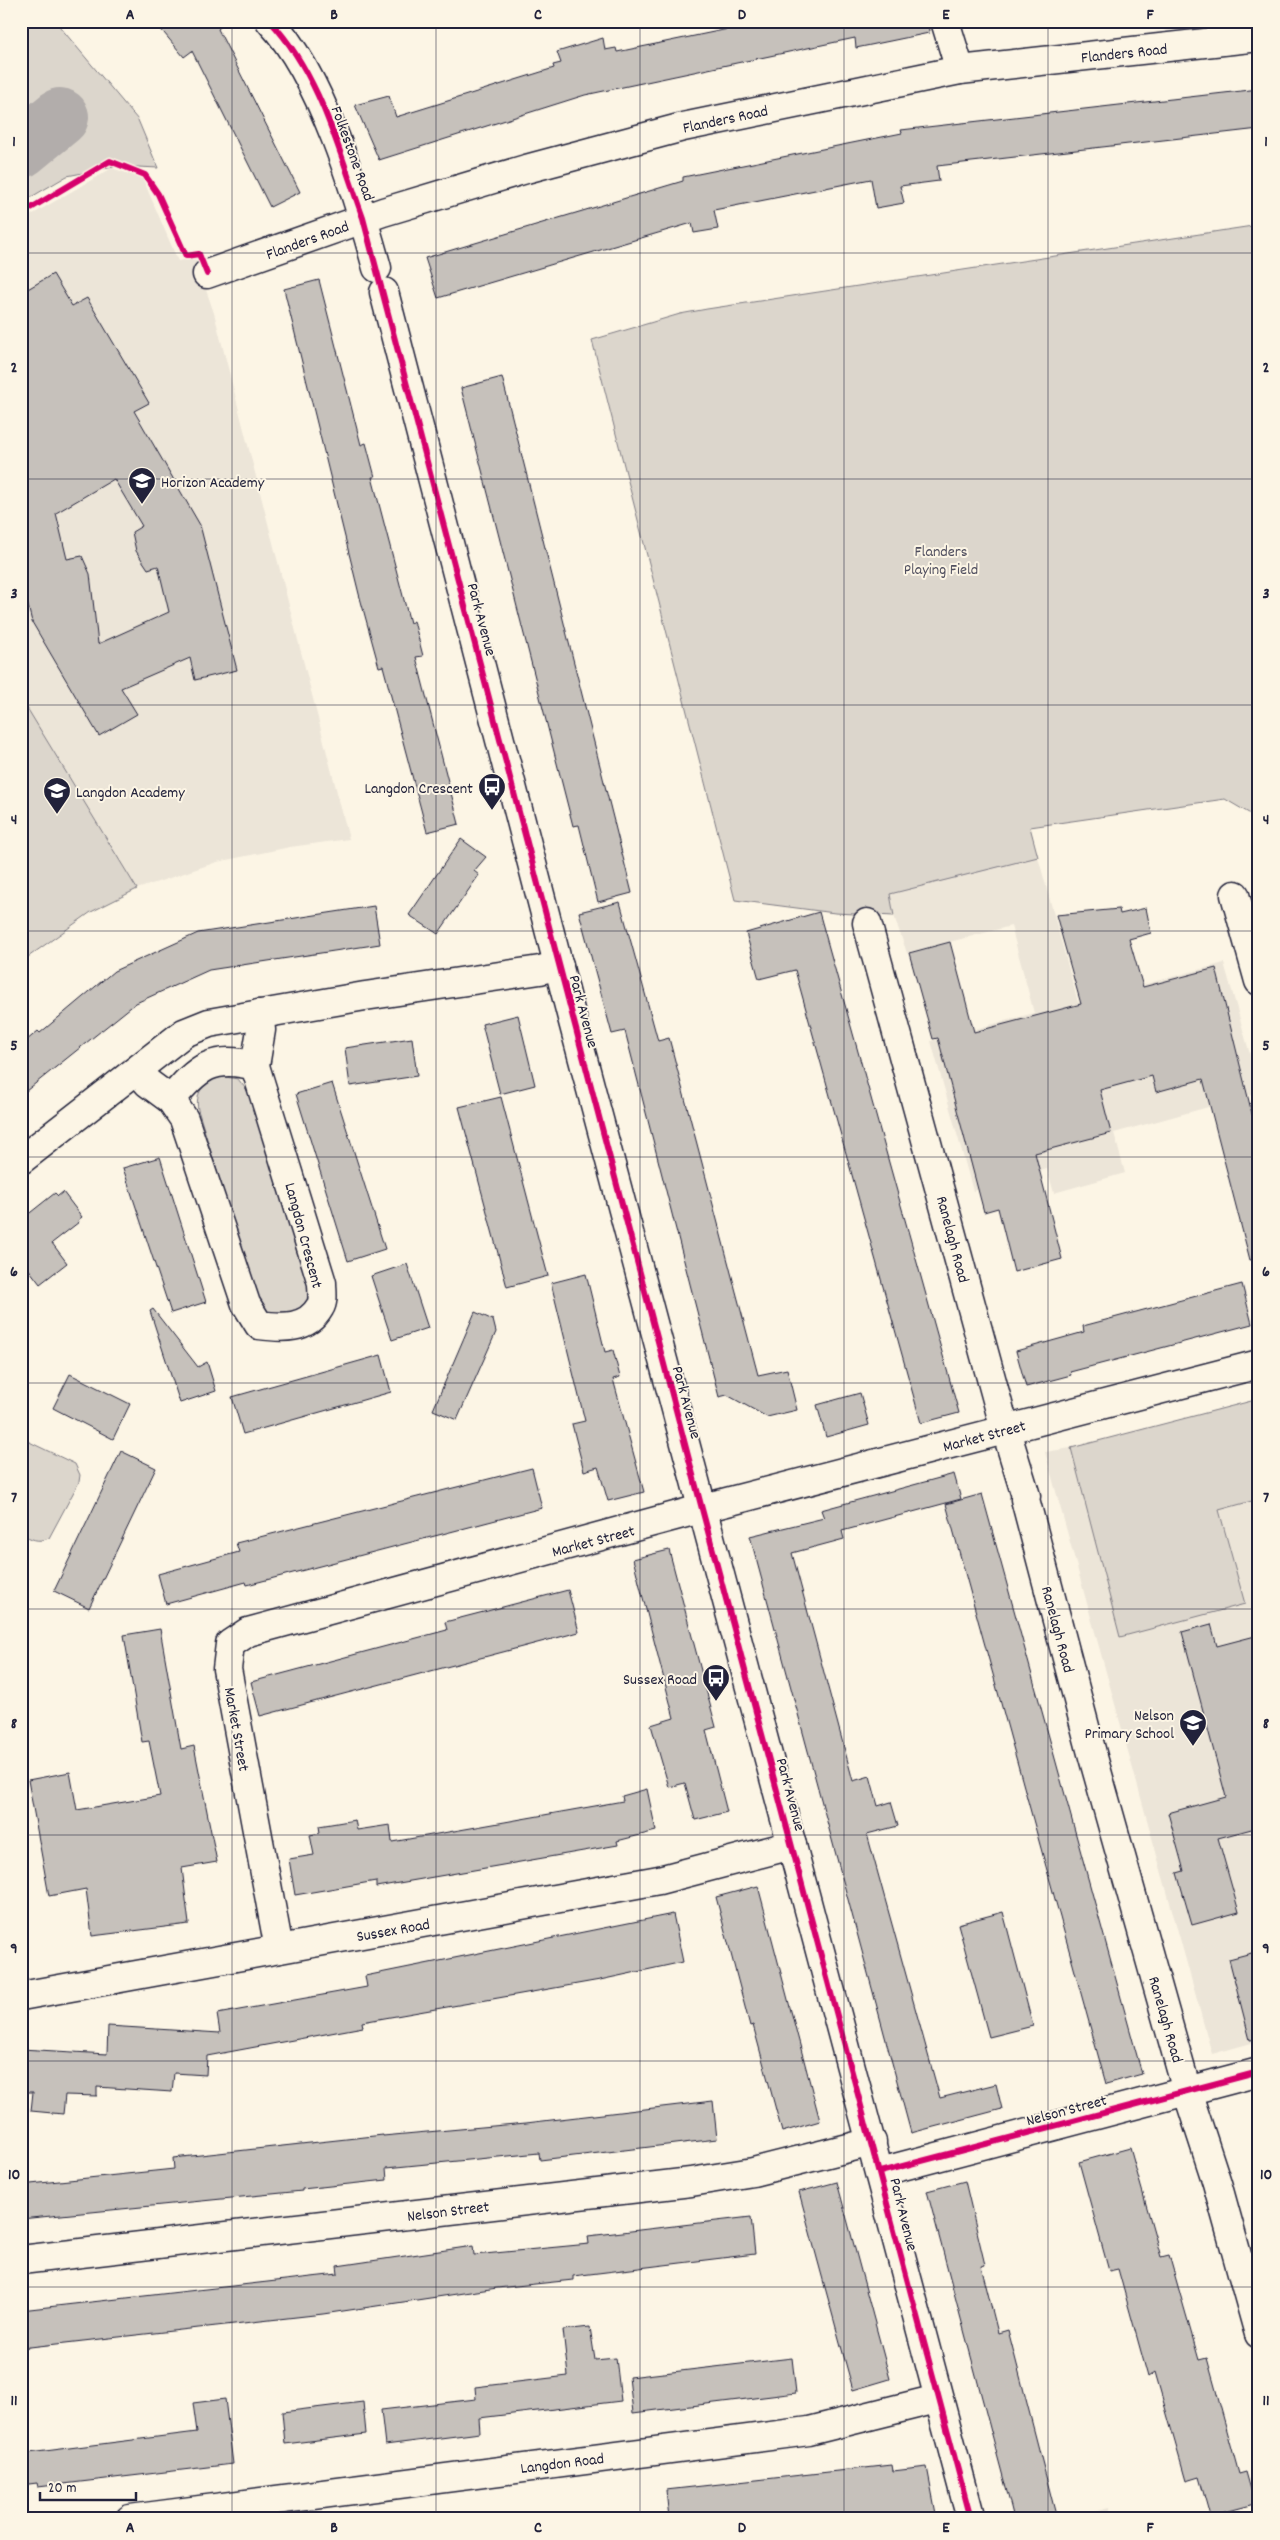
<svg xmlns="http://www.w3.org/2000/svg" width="1280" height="2540" viewBox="0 0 1280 2540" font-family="Dekko,sans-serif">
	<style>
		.built { fill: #ece5d8 }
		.green { fill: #dcd6cc; stroke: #7f7c84 }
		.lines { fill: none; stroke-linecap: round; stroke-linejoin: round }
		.river { stroke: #b2adab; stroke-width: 58 }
		.building { fill: #c6c1bb; stroke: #22223b; fill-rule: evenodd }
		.street-casing { stroke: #22223b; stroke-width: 31 }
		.street { stroke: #fcf5e5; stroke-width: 28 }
		.cycleway-casing { stroke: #fcf5e5; stroke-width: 9 }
		.cycleway { stroke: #d6006c; stroke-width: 6 }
		.grid { fill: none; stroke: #22223b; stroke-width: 1; stroke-opacity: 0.55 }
		.labels { text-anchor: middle; stroke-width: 4; stroke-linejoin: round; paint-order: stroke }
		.street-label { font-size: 16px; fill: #22223b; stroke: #fcf5e5 }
		.poi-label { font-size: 16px; fill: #22223b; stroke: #fcf5e5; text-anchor: end }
		.park-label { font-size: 16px; fill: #504f5f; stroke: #fcf5e5 }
		.neatline { fill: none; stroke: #22223b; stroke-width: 2 }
		.grid-label { font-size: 16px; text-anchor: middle; font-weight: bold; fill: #22223b }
	</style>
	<rect width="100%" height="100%" fill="#fcf5e5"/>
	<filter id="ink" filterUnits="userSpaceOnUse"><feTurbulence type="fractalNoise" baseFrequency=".02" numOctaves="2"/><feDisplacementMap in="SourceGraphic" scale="10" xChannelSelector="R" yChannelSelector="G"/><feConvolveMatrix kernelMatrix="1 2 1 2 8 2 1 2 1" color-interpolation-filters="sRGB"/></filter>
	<g filter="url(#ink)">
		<g class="built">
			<polygon points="112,168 143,179 178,261 195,258 214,313 349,839 290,847 217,862 137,889 91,912 21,962 21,221"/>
			<polygon points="1038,857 1078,1002 1224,963 1259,1086 1259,1093 1114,1133 1125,1173 1054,1193 1047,1169 973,1191 931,1041 1034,1013 1011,926 907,953 894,916 890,894"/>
			<polygon points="1259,1399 1259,2041 1212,2054 1045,1452 1071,1448"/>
			<polygon points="1109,2507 1110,2514 1225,2519 1063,2519"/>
		</g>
		<g class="green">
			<polygon points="21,21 55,21 138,120 158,168 119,166 67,176 21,203"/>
			<polygon points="1259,225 1259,819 1225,799 1030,827 1038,857 890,894 894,916 835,913 735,900 592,340 680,314 707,309"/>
			<polygon points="21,698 137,889 91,912 21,962"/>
			<path d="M219 1076 238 1079 249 1093 311 1289 307 1303 293 1315 267 1312 257 1299 198 1110C195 1093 203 1082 219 1076Z"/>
			<polygon points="1259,1399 1259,1499 1219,1510 1245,1604 1120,1637 1071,1448"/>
			<path d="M21 1438 75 1464 80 1475 79 1482 49 1538C37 1543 32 1539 21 1534Z"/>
		</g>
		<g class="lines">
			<polyline class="river" points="21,149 60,117"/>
		</g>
		<g class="building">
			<polygon points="154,21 227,21 218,29 300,192 270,207 192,51 184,57"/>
			<polygon points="767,21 928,21 929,33 856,48 855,38 585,95 379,160 355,105 389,96 396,117 554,68 553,65 561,63 557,52 603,38 605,50 616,48 617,52"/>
			<polygon points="1259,89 1259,129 937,166 939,181 900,186 904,203 876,208 871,179 714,210 718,229 694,233 692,223 438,298 425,258 683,181 683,177 902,133 901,130"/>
			<path d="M53 274 72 306 87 298 149 403 134 411 200 525 237 670 195 680 190 658 121 688 137 714 99 736 32 622 21 577V293ZM114 479 142 526 132 532 136 551 148 569 158 566 169 612 98 644 90 574 82 556 67 559 56 513Z"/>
			<polygon points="319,280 361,445 366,443 375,477 372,477 410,623 414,621 423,656 416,657 459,824 427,832 383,666 379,667 359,594 284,289"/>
			<polygon points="502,377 632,893 598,902 579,825 573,826 461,388"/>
			<polygon points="461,839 486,857 474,871 479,875 438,934 409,915"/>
			<polygon points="620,902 658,1041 669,1038 758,1375 787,1369 797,1410 767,1417 727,1395 719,1397 625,1031 612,1034 579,912"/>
			<polygon points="374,906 380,944 209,970 136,1003 21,1095 21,1045 38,1031 40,1033 114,971 198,933"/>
			<polygon points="1146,908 1151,933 1129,939 1143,987 1216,968 1259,1142 1259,1259 1250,1260 1203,1079 1156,1092 1152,1076 1100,1090 1111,1133 1035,1153 1062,1259 1014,1272 998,1208 984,1212 938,1038 933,1039 909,953 950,942 974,1032 1081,1004 1056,915 1119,909 1120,914"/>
			<polygon points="819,912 959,1413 921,1423 795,970 759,979 746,933"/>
			<polygon points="518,1015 535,1085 500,1094 482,1024"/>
			<polygon points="412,1038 417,1076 350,1086 345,1048"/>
			<polygon points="332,1083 385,1249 348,1261 296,1094"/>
			<polygon points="501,1097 548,1276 507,1287 459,1107"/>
			<polygon points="160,1157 206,1302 171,1313 123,1168"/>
			<polygon points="63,1192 82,1217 78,1220 79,1222 52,1243 67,1263 40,1284 21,1259 21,1220 55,1193 58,1196"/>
			<polygon points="407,1264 428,1328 392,1340 371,1276"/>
			<polygon points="586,1274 605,1352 613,1350 620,1377 613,1379 644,1492 608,1501 598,1467 584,1471 572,1424 585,1421 551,1283"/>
			<polygon points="1242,1284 1252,1324 1070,1372 1071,1375 1026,1387 1016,1351 1084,1332 1083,1326"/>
			<polygon points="153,1309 198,1367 207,1362 216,1391 180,1403 150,1311"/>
			<polygon points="475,1312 493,1320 496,1332 457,1420 433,1410"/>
			<polygon points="381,1355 391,1392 243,1434 232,1397"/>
			<polygon points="70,1374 130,1404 113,1439 53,1408"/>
			<polygon points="860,1393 869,1425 826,1437 817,1405"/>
			<polygon points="121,1451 156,1468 89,1608 54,1591"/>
			<polygon points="532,1468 542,1508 247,1585 246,1582 166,1604 158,1574 239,1552 236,1543"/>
			<polygon points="954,1474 961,1499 842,1531 844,1539 792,1553 853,1781 870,1776 878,1806 891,1802 898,1826 867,1834 940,2098 996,2084 1002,2109 911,2133 750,1536 824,1518 821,1510"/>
			<polygon points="982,1494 1142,2074 1106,2084 946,1504"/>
			<polygon points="669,1550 716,1727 706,1730 727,1812 695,1820 685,1783 669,1787 651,1725 674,1718 633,1559"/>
			<polygon points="568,1590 579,1632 260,1716 251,1682 447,1630 445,1622"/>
			<polygon points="1211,1624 1217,1646 1259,1635 1259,1827 1218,1838 1239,1912 1192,1925 1177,1873 1184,1871 1168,1813 1226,1797 1182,1632"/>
			<polygon points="160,1629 181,1749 194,1746 217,1862 182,1868 189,1924 92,1936 86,1889 49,1896 28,1780 70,1772 77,1810 160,1796 149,1741 142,1742 124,1635"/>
			<polygon points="647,1789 656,1831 617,1841 618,1845 376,1887 376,1881 295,1895 289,1859 314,1855 310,1835 320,1833 319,1826 355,1820 357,1830 390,1825 392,1842 623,1801 622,1796"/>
			<polygon points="758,1886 820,2121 782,2132 753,2025 750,2026 716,1897"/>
			<polygon points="1003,1912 1033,2026 989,2037 958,1924"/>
			<polygon points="673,1914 683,1962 600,1980 362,2022 363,2027 207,2056 206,2075 174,2073 172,2092 97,2087 97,2096 65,2095 63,2114 31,2111 33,2092 21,2092 21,2049 107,2054 108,2026 220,2033 217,2014 367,1987 365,1976"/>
			<polygon points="1259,1951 1259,2039 1250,2040 1229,1959"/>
			<polygon points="713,2101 717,2139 540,2160 539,2153 386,2168 387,2180 302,2189 302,2191 21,2219 21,2185 174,2169 173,2158 383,2135 383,2136 526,2123"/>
			<polygon points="1130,2148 1161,2257 1169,2255 1199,2360 1207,2358 1239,2474 1246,2472 1255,2504 1210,2516 1199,2477 1186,2481 1155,2372 1148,2377 1118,2269 1109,2271 1079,2162"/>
			<polygon points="965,2181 985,2265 981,2266 998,2333 1008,2330 1057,2519 1014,2519 1011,2507 927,2191"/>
			<polygon points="837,2182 890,2379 853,2390 799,2192"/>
			<polygon points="751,2217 755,2254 573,2276 573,2280 497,2288 323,2314 21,2348 21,2310 338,2274 337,2266 473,2246 474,2255 589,2244 588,2236"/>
			<polygon points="590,2327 595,2360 616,2358 621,2401 479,2418 480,2433 385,2445 381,2410 476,2399 475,2387 568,2376 563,2330"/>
			<polygon points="792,2358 796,2393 633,2413 629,2377"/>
			<polygon points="225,2399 233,2464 38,2487 37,2483 21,2485 21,2454 197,2432 193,2403"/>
			<polygon points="363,2402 366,2434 285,2444 282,2412"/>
			<polygon points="892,2465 893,2471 927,2467 937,2519 669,2519 666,2490"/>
		</g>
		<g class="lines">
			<defs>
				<g id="street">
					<path d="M270 21C322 76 357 195 377 268"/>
					<polyline points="945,21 960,70"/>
					<polyline points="207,274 383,212 526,169 683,127 960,70 1259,37"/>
					<polyline points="384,292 572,1018 971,2519"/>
					<polyline points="1235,895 1259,981"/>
					<polyline points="867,923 1000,1411 1026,1496 1025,1499 1093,1757 1187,2091 1217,2183 1259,2334"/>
					<path d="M138 1071 148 1083 171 1100 184 1119 246 1304 259 1325C282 1328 307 1330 320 1307 324 1301 322 1290 322 1283L255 1066 261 1030 259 1014"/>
					<path d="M171 1100C197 1068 213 1054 255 1066"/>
					<polyline points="21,1160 184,1033 209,1023 365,996 540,970 559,965"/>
					<polyline points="279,1949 227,1669 230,1644 248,1632 719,1504 1259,1364"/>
					<polyline points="21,1996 659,1880 792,1845"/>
					<polyline points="880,2172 1259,2072"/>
					<polyline points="21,2260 691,2182 753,2172 872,2142"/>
					<polyline points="130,2519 809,2431 937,2399"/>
				</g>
			</defs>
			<use href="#street" class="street-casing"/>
			<use href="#street" class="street"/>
			<defs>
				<g id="cycleway">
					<path d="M270 21C320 74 339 152 363 218L702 1509 971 2519"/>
					<polyline points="21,214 110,161 145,175 158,194 186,256 199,254 207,274"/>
					<polyline points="880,2172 1259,2072"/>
				</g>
			</defs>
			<use href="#cycleway" class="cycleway-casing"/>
			<use href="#cycleway" class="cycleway"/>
		</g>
	</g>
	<path class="grid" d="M232 21V2519M436 21V2519M640 21V2519M844 21V2519M1048 21V2519M21 253H1259M21 479H1259M21 705H1259M21 931H1259M21 1157H1259M21 1383H1259M21 1609H1259M21 1835H1259M21 2061H1259M21 2287H1259"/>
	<defs>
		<symbol id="school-pin" viewBox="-11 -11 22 30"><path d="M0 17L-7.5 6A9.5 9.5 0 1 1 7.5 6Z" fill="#22223b" stroke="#fcf5e5"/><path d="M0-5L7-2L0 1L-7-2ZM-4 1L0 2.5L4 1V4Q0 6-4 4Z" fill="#fff"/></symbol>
		<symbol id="bus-pin" viewBox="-11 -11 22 30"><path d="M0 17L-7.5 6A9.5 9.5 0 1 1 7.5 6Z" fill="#22223b" stroke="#fcf5e5"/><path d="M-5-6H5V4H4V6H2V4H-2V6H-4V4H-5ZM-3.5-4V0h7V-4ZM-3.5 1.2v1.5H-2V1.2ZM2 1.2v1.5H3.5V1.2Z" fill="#fff"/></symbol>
	</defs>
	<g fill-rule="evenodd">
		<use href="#school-pin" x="126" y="465" width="32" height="43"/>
		<use href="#bus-pin" x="476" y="771" width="32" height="43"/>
		<use href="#school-pin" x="41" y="775" width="32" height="43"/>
		<use href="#bus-pin" x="700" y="1662" width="32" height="43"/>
		<use href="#school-pin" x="1177" y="1707" width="32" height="43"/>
	</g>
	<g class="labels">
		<g class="street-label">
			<text transform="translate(1124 52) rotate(-6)" y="6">Flanders Road</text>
			<text transform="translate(725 118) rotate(-12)" y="6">Flanders Road</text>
			<text transform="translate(354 153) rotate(70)" y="6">Folkestone Road</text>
			<text transform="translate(307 239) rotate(-20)" y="6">Flanders Road</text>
			<text transform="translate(483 619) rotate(75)" y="6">Park Avenue</text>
			<text transform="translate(585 1011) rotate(75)" y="6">Park Avenue</text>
			<text transform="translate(305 1235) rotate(75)" y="6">Langdon Crescent</text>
			<text transform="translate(954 1239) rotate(75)" y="6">Ranelagh Road</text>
			<text transform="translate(688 1402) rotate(75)" y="6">Park Avenue</text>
			<text transform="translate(984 1435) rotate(-15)" y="6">Market Street</text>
			<text transform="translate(593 1540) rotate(-15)" y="6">Market Street</text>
			<text transform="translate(1059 1629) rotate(75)" y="6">Ranelagh Road</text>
			<text transform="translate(238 1729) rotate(80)" y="6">Market Street</text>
			<text transform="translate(792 1794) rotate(75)" y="6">Park Avenue</text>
			<text transform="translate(393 1929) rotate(-10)" y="6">Sussex Road</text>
			<text transform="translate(1167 2019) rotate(74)" y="6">Ranelagh Road</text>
			<text transform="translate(1066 2109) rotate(-15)" y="6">Nelson Street</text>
			<text transform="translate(448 2210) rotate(-7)" y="6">Nelson Street</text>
			<text transform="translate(905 2214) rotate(76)" y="6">Park Avenue</text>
			<text transform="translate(562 2462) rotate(-7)" y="6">Langdon Road</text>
		</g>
		<g class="poi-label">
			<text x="161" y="487" text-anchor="start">Horizon Academy</text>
			<text x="473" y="793">Langdon Crescent</text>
			<text x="76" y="797" text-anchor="start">Langdon Academy</text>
			<text x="697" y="1684">Sussex Road</text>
			<text x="1174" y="1720">Nelson<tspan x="1174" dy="18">Primary School</tspan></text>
		</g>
		<g class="park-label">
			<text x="941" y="556">Flanders<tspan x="941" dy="18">Playing Field</tspan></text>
		</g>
	</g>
	<rect width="1280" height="2540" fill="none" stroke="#fcf5e5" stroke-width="55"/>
	<path d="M40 2492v8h96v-8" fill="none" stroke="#22223b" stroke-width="2.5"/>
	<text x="48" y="2492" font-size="15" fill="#22223b" stroke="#fcf5e5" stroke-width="4" paint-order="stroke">20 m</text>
	<rect x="28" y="28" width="1224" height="2484" class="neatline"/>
	<g class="grid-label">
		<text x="130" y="19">A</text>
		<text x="334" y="19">B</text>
		<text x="538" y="19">C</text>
		<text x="742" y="19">D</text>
		<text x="946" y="19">E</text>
		<text x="1150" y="19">F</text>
		<text x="14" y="146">1</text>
		<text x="1266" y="146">1</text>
		<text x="14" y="372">2</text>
		<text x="1266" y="372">2</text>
		<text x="14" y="598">3</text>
		<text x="1266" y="598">3</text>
		<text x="14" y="824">4</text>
		<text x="1266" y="824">4</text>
		<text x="14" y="1050">5</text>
		<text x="1266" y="1050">5</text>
		<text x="14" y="1276">6</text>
		<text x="1266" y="1276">6</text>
		<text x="14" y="1502">7</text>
		<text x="1266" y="1502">7</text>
		<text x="14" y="1728">8</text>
		<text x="1266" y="1728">8</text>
		<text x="14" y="1953">9</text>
		<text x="1266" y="1953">9</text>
		<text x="14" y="2179">10</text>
		<text x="1266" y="2179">10</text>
		<text x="14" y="2405">11</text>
		<text x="1266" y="2405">11</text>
		<text x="130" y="2532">A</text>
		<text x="334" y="2532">B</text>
		<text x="538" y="2532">C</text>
		<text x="742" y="2532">D</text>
		<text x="946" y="2532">E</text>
		<text x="1150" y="2532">F</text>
	</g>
</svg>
